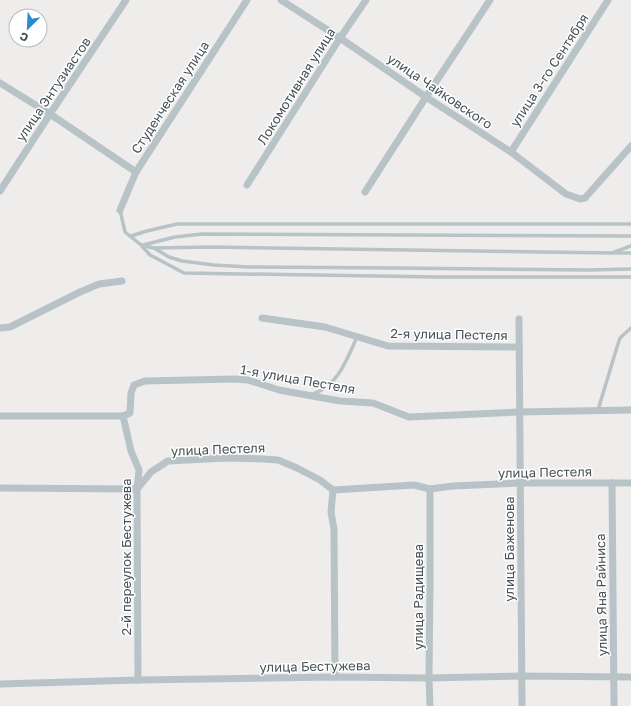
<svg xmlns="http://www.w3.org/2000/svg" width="631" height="706" viewBox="0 0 631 706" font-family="'Golos Text',sans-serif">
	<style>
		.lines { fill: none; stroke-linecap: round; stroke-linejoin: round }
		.lane { stroke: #b8c3c7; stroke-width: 3.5 }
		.street { stroke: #b8c3c7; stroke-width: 7 }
		.labels { text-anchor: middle; stroke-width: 3; stroke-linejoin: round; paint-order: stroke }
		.street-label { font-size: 13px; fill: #465257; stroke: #fff }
	</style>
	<rect width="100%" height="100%" fill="#efecec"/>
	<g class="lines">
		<g class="lane">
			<polyline points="120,210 125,232 141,245 150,255 184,273 438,277 631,277"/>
			<polyline points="131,236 147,231 177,224 631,224"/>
			<polyline points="142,245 153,248 212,247 612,253 631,246"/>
			<polyline points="143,245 175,237 202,234 631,236"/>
			<polyline points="154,248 169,257 182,261 214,265 248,267 394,268 490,269 589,270 631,269"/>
			<polyline points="615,253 631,253"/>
			<path d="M313 394C338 386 347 359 357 337"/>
			<polyline points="598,410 617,347 620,338 631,328"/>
		</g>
		<g class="street">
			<polyline points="281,0 340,38 426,97 511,152 566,194 580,199 585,198 631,146"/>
			<polyline points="0,83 50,114 136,172"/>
			<polyline points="511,152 608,0"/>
			<polyline points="247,185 340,38 366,0"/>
			<polyline points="0,191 50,114 126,0"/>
			<polyline points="365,192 426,97 490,0"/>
			<polyline points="120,210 136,172 247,0"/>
			<polyline points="262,318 325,327 388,346 519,347"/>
			<polyline points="519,319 522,706"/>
			<polyline points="0,328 10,327 80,292 99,284 122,281"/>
			<polyline points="0,416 123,416"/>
			<polyline points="612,483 614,706"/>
			<polyline points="0,488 137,489 151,472 168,461 226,458 262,459 278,460 297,468 320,480 333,490 414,485 430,489 453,486 520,483 631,483"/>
			<polyline points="430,489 430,583 429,678 430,706"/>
			<polyline points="333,490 331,512 334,529 335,677"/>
			<polyline points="138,680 137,489 139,470 131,451 123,416 130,413 131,393 134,385 145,381 234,379 248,380 279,390 340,401 373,403 409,417 519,412 631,410"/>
			<polyline points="0,684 138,680 335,677 429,678 522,676 631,677"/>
		</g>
	</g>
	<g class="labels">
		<g class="street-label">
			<text transform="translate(549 70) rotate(-57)" y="5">улица 3-го Сентября</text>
			<text transform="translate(296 86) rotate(-58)" y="5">Локомотивная улица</text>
			<text transform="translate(53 89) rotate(-56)" y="5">улица Энтузиастов</text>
			<text transform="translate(440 91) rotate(34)" y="5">улица Чайковского</text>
			<text transform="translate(170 97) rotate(-57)" y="5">Студенческая улица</text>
			<text transform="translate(449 334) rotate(1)" y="5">2-я улица Пестеля</text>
			<text transform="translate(298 379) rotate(10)" y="5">1-я улица Пестеля</text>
			<text transform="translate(218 449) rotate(-2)" y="5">улица Пестеля</text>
			<text transform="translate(545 472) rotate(-1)" y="5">улица Пестеля</text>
			<text transform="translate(509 549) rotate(-90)" y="5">улица Баженова</text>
			<text transform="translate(126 557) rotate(-90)" y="5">2-й переулок Бестужева</text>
			<text transform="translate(601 595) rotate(-91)" y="5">улица Яна Райниса</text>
			<text transform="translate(418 597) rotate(-90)" y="5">улица Радищева</text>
			<text transform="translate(315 666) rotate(-1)" y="5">улица Бестужева</text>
		</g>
	</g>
	<g transform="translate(28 28) rotate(204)"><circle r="19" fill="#ffffff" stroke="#b5babc"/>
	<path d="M0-3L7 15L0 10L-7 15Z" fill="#298bcc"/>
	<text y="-6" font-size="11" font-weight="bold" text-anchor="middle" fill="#465257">С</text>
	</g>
</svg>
